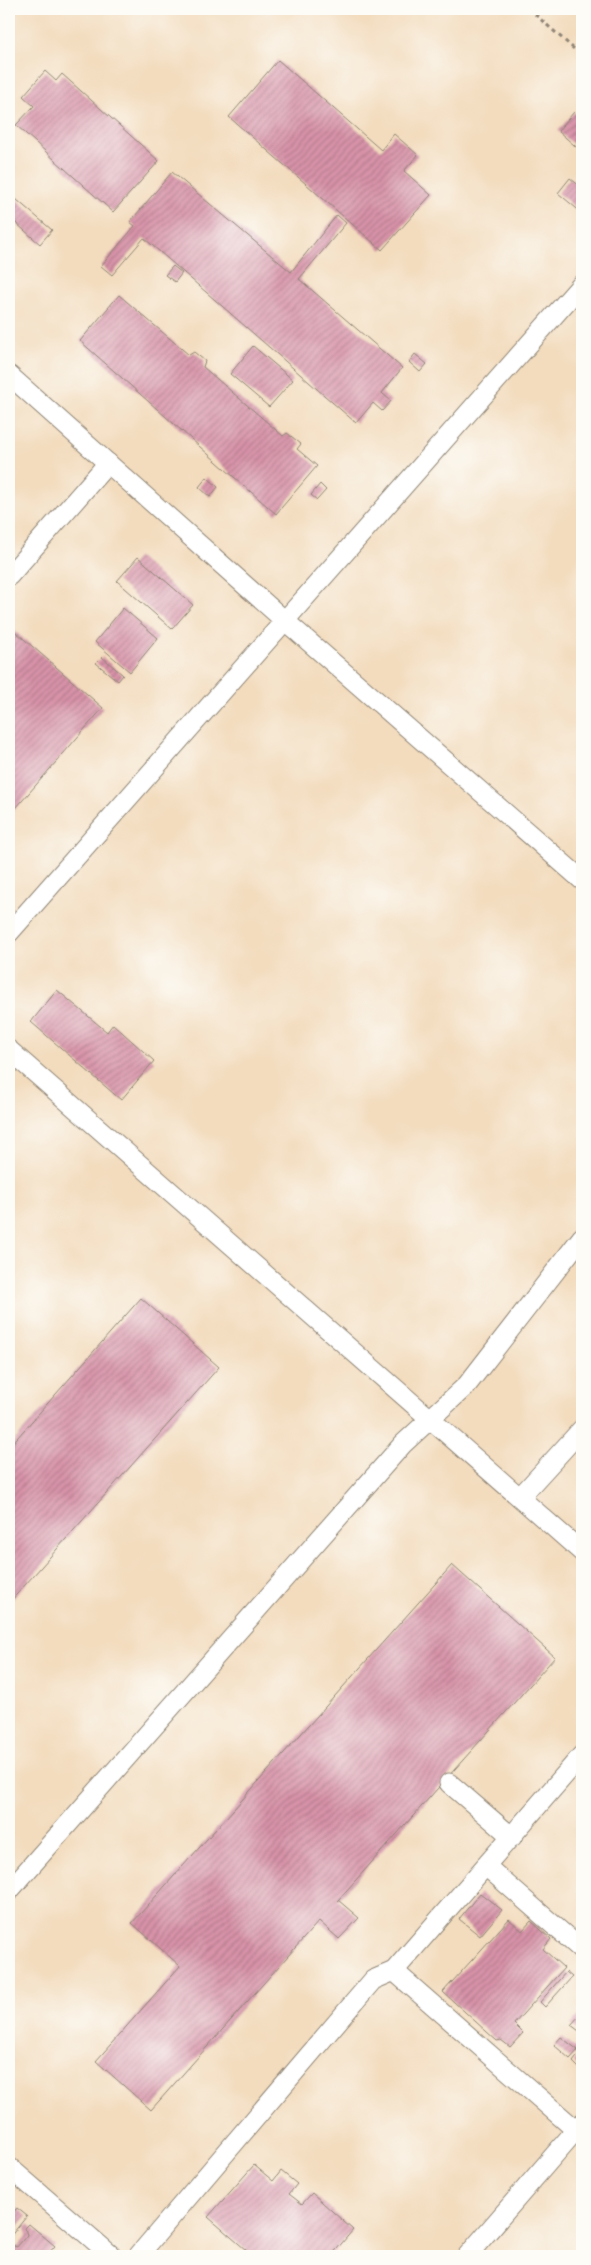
<svg xmlns="http://www.w3.org/2000/svg" width="591" height="2265" viewBox="0 0 591 2265" font-family="'Gochi Hand',sans-serif">
	<style>
		.building { fill: url(#building-hatch) }
		.lines { fill: none; stroke-linecap: round; stroke-linejoin: round }
		.lane-casing { stroke: #8f8474; stroke-width: 21 }
		.path { stroke: #8f8474; stroke-width: 3; stroke-dasharray: 4 4; stroke-linecap: butt }
		.lane { stroke: #fff; stroke-width: 19 }
	</style>
	<defs>
		<pattern id="building-hatch" width="6" height="6" patternUnits="userSpaceOnUse" patternTransform="scale(1.25)"><rect width="6" height="6" fill="#d893a9"/><path d="M-1 1l2-2M0 6l6-6M5 7l2-2" fill="none" stroke="#af788a"/></pattern>
	</defs>
	<rect width="100%" height="100%" fill="#fdfcf7"/>
	<filter id="ink" filterUnits="userSpaceOnUse"><feTurbulence type="fractalNoise" baseFrequency=".02" numOctaves="2"/><feDisplacementMap in="SourceGraphic" scale="10" xChannelSelector="R" yChannelSelector="G"/><feConvolveMatrix kernelMatrix="1 2 1 2 8 2 1 2 1" color-interpolation-filters="sRGB"/></filter>
	<filter id="wash" filterUnits="userSpaceOnUse"><feTurbulence type="fractalNoise" baseFrequency=".0096" numOctaves="4" result="noise"/><feDisplacementMap in="SourceGraphic" scale="20" xChannelSelector="R" yChannelSelector="G"/><feGaussianBlur stdDeviation="1.12" result="paint"/><feColorMatrix in="noise" values="0 0 0 0 0 0 0 0 0 0 0 0 0 0 0 0 0 1.4 0 .05"/><feComposite in="paint" operator="in"/></filter>
	<g filter="url(#wash)">
		<rect width="100%" height="100%" fill="#f3dcbe"/>
		<g id="blocks">
			<g class="building">
				<polygon points="278,60 381,150 394,134 418,155 404,171 431,195 382,250 229,117"/>
				<polygon points="45,71 56,81 62,74 159,161 113,212 16,125 34,106 23,96"/>
				<polygon points="582,110 582,152 558,131 574,112 578,116"/>
				<polygon points="172,172 291,272 337,215 346,223 299,279 402,368 382,393 391,401 382,411 373,403 356,423 144,238 112,275 101,266 135,226 130,222"/>
				<polygon points="570,178 582,188 582,213 558,193"/>
				<polygon points="10,194 52,230 40,244 9,217"/>
				<polygon points="173,266 182,273 175,282 165,275"/>
				<polygon points="119,295 189,355 194,352 205,361 203,367 283,436 287,433 301,444 297,449 317,466 276,514 80,341"/>
				<polygon points="253,346 293,380 269,407 230,374"/>
				<polygon points="415,354 427,364 420,372 409,362"/>
				<polygon points="207,477 218,487 210,497 199,487"/>
				<polygon points="320,484 326,490 317,500 311,495"/>
				<polygon points="138,557 193,605 172,629 117,581"/>
				<polygon points="123,608 158,638 130,672 95,642"/>
				<polygon points="9,626 103,708 9,816"/>
				<polygon points="102,657 123,675 118,681 96,663"/>
				<polygon points="57,990 107,1032 113,1024 154,1061 121,1100 31,1022"/>
				<polygon points="141,1298 219,1367 9,1603 9,1447"/>
				<polygon points="452,1565 555,1657 338,1900 359,1918 339,1939 319,1921 151,2110 96,2061 180,1966 132,1923"/>
				<polygon points="480,1893 502,1910 480,1936 459,1919"/>
				<polygon points="509,1919 522,1931 531,1921 551,1939 543,1949 564,1968 514,2024 523,2033 510,2047 501,2040 497,2041 443,1992"/>
				<polygon points="566,1972 572,1977 545,2007 540,2002"/>
				<polygon points="579,2016 582,2018 582,2033 571,2025"/>
				<polygon points="561,2037 578,2050 570,2059 554,2045"/>
				<polygon points="579,2054 582,2056 582,2071 573,2062"/>
				<polygon points="254,2165 273,2181 281,2171 297,2184 289,2194 302,2204 312,2193 353,2230 331,2256 253,2256 208,2217"/>
				<polygon points="17,2208 27,2216 9,2238 9,2218"/>
				<polygon points="29,2224 55,2246 46,2256 9,2256 11,2253 9,2249 12,2245 17,2247 27,2235 25,2228"/>
			</g>
		</g>
	</g>
	<g filter="url(#ink)">
		<use href="#blocks" fill-opacity="0" stroke="#8f8474" stroke-width="1"/>
		<g class="lines">
			<defs>
				<g id="lane">
					<polyline points="9,375 284,620 582,880"/>
					<polyline points="9,576 108,463"/>
					<polyline points="9,933 582,284"/>
					<polyline points="9,1050 582,1552"/>
					<polyline points="520,1497 582,1429"/>
					<polyline points="449,1783 512,1837"/>
					<polyline points="487,1867 582,1950"/>
					<polyline points="9,1891 403,1444 467,1385 582,1237"/>
					<polyline points="394,1971 576,2130"/>
					<polyline points="9,2167 112,2256"/>
					<polyline points="138,2256 373,1980 394,1971 582,1755"/>
					<polyline points="467,2256 582,2123"/>
				</g>
			</defs>
			<use href="#lane" class="lane-casing"/>
			<polyline class="path" points="529,9 582,56"/>
			<use href="#lane" class="lane"/>
		</g>
	</g>
	<rect width="591" height="2265" fill="none" stroke="#fdfcf7" stroke-width="30"/>
</svg>
